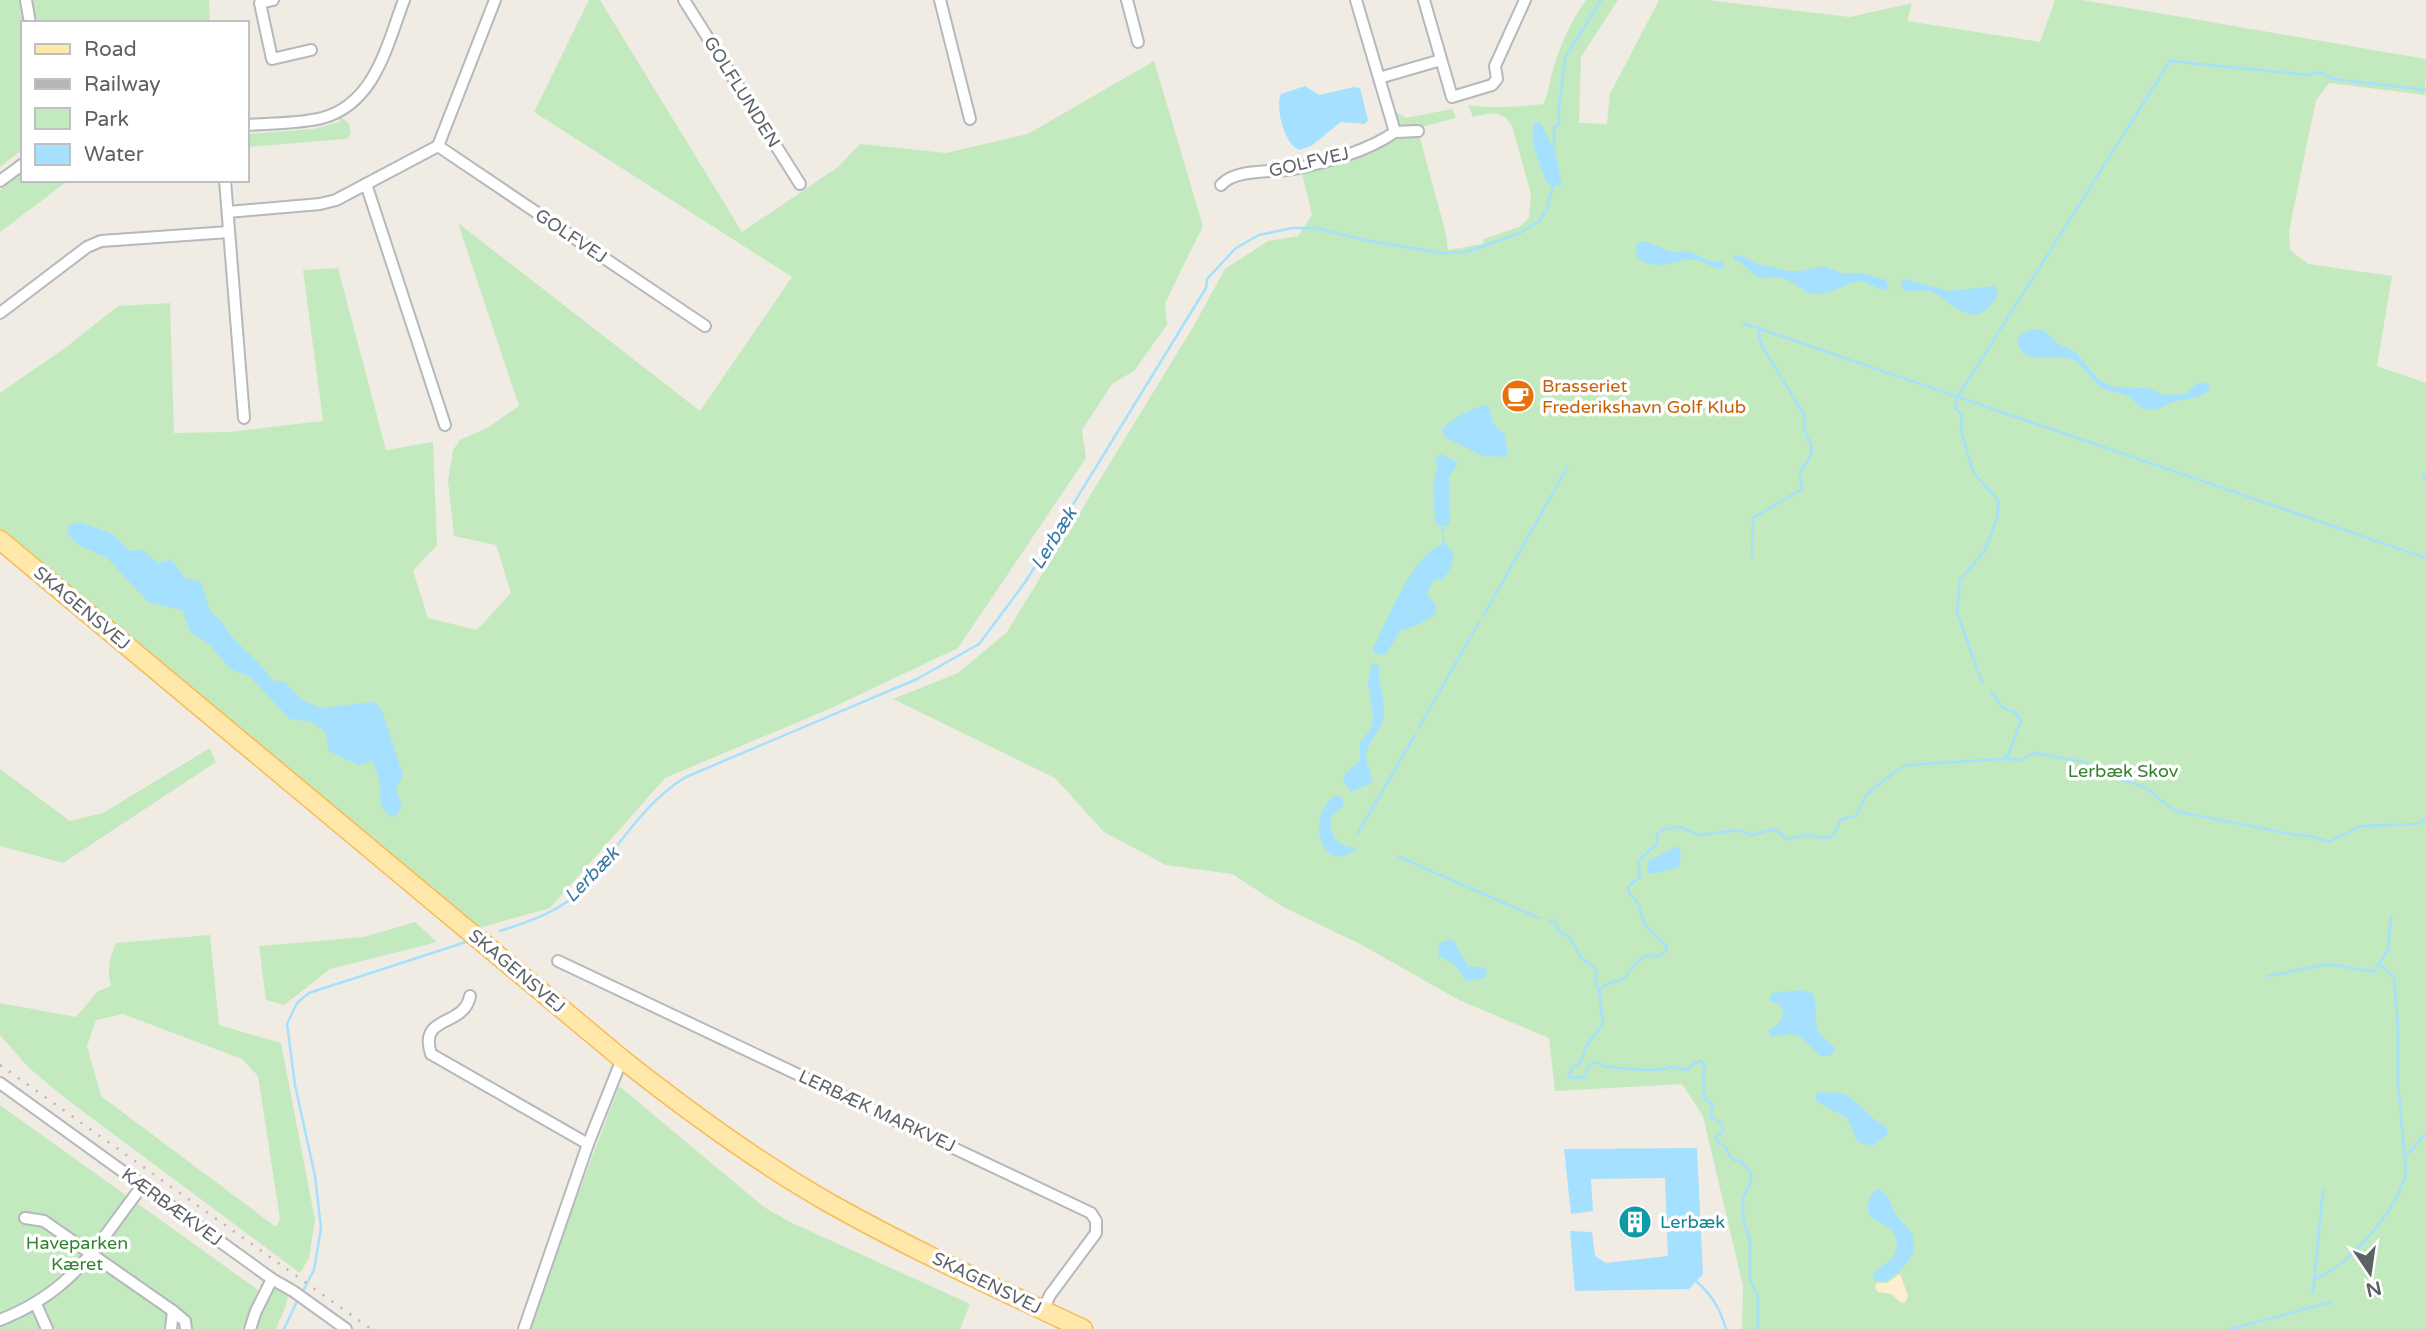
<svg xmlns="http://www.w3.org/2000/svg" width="2426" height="1329" viewBox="0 0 2426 1329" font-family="'Varela Round',sans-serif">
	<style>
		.green { fill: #c3e9bf; fill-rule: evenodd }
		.sand { fill: #fdeed2 }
		.water { fill: #a5e1ff }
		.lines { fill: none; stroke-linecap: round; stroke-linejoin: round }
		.stream { stroke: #a5e1ff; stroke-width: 2.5 }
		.street-casing { stroke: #b5b8bc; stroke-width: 14 }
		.primary-casing { stroke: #faba52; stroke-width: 21 }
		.street { stroke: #fff; stroke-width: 10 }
		.primary { stroke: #ffe8aa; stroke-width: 18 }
		.rail { stroke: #b5b6b7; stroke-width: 2.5; stroke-dasharray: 2 9; stroke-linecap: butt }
		.labels { text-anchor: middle; stroke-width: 7; stroke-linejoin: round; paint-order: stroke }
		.street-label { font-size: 18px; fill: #5c6166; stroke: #fff }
		.food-label { font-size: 18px; fill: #c56008; stroke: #fff; text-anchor: start }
		.park-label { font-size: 18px; fill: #33822f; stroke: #fff }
		.culture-label { font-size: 18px; fill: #0d838f; stroke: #fff; text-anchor: start }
		.water-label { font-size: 19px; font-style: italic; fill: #3678a6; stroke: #fff }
	</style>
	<rect width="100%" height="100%" fill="#f0ece4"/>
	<g class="green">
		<polygon points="0,0 209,0 210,23 23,23 23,149 0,167"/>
		<polygon points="589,0 600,0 742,232 838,167 860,144 946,153 1028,134 1154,61 1203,226 1165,303 1167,325 1134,371 1112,384 1082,430 1086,458 958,648 829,709 665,778 550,908 479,928 0,529 0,393 65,348 118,306 170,303 174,433 229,432 323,421 303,270 338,268 386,450 433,442 437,545 413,571 428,618 477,630 511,593 496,545 454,536 448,481 453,450 460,440 489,427 519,406 458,223 700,411 792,277 534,112"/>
		<path d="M1586 0H1618L1581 57 1579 123 1607 124 1610 94 1659 0H1707L1850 17 1912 3 1907 21 2040 42 2055 0H2082L2426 59 2425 95 2329 83 2316 100 2289 231 2290 250 2308 264 2392 276 2377 366 2426 383V1329H1742L1743 1286 1703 1116 1682 1084 1555 1091 1549 1038 1459 1000 1360 944 1285 908 1232 874 1166 865 1104 832 1055 778 893 699 958 673 1007 632 1193 327 1225 269 1268 241 1298 236 1312 215 1302 173 1381 148C1392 139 1406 133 1420 138L1446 234 1448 250 1483 244 1484 239 1519 227 1529 218 1531 194 1512 126C1502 109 1490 113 1473 117L1468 105C1493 109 1517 107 1543 104 1549 92 1550 79 1554 66 1562 41 1571 21 1586 0ZM1540 123 1556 155 1549 185 1545 180 1532 138Z"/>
		<polygon points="1392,109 1406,118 1452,109 1456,118 1410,130 1397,125"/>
		<polygon points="341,117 349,124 351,134 346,139 247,147 247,134 313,129 339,122"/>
		<polygon points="23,172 23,180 69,180 0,232 0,190"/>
		<polygon points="210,748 216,762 63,863 0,846 0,769 70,821 103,813"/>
		<polygon points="415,922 437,942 330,969 284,1005 266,1000 259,946 364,937"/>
		<path d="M210 935 219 1025 281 1043 315 1220 309 1258 300 1273 65 1098 29 1068 0 1035V1003L76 1017 98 991 111 986C107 970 109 958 116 943ZM123 1014 242 1059 258 1076 280 1219 276 1227 101 1096 87 1046 96 1020Z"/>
		<polygon points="619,1086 764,1207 790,1222 970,1304 960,1329 527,1329"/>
		<polygon points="0,1105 258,1290 242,1329 0,1329"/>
		<polygon points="273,1286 289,1292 286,1305 276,1329 255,1329 260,1312"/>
	</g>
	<polygon class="sand" points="1900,1274 1908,1296 1905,1303 1900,1302 1891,1294 1878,1292 1875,1287 1877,1283 1887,1283"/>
	<g class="water">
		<path d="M1305 86 1319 95 1354 87 1360 88 1368 120 1365 124 1341 122 1311 146 1299 150C1284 144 1275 107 1281 94Z"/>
		<path d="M1535 122 1541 123 1556 155 1562 186 1549 185 1545 180C1540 163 1527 138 1535 122Z"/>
		<path d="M1646 241 1672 252 1687 251 1714 262H1723L1724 266 1723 269C1712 269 1707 262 1697 260 1674 257 1660 274 1637 258L1636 246 1639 242Z"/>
		<path d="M1736 255 1745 257 1755 263 1788 271H1800L1824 266 1842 273H1863L1886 280 1889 288 1881 290C1849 271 1850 290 1820 294 1806 296 1797 284 1785 279 1778 275 1767 279 1758 278L1743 264 1734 260 1733 258Z"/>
		<path d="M1904 279 1949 291 1995 286 1998 294C1973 340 1952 296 1928 291 1921 290 1912 291 1905 291L1901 287V282Z"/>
		<path d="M2033 329 2045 331 2058 344 2076 352 2098 379 2112 387 2147 388 2165 395 2186 394 2194 385 2202 382 2208 384 2210 390C2202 398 2187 399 2176 401 2167 403 2159 410 2150 410 2140 410 2136 401 2128 396 2119 391 2106 392 2098 385 2088 377 2084 364 2071 359 2053 352 2022 369 2017 339L2021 334Z"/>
		<path d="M1483 405 1488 406C1494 421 1490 423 1504 433L1508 454 1506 457 1483 456 1444 437 1442 428 1462 414Z"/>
		<polygon points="1441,454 1457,462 1456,467 1449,477 1450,522 1448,526 1437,525 1435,520 1433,484 1437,468 1436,458"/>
		<path d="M80 522 113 534 129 551 141 549 158 563 171 559 185 578 201 582 211 613C226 622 226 632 237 642 250 655 262 664 272 680L285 682 302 700 321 708 373 702 381 708 403 775 396 789 402 806 395 818C375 806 382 802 380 784 379 776 375 768 373 761L358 765 329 751 325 732 311 722 290 719 249 676 230 669 209 644 191 633 182 610 148 602 106 557 78 545 67 534 68 526Z"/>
		<path d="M1444 544C1460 553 1452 568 1443 579L1434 580 1428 591V597C1435 602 1437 606 1436 614 1425 621 1414 627 1401 630L1385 655 1374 653 1373 649C1384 626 1417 547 1444 544Z"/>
		<path d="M1372 663 1379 666C1378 681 1384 694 1384 710 1384 730 1372 735 1367 751 1363 763 1373 772 1372 783L1350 792 1343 780 1345 774 1360 760V743L1372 727 1373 716 1368 683Z"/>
		<path d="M1336 795 1343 799 1344 805 1331 817 1330 823 1334 838 1341 844 1351 847 1353 852C1319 874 1306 812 1336 795Z"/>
		<polygon points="1675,847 1679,847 1681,856 1679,867 1653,874 1647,873 1648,861"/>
		<polygon points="1448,940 1454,941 1468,966 1485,968 1487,971 1485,978 1466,981 1454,964 1439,956 1438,947 1440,943"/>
		<path d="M1801 990 1812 993C1819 1005 1813 1020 1819 1032 1823 1038 1830 1043 1835 1048L1831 1056H1820L1801 1037 1791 1034 1770 1037 1769 1030 1778 1024 1784 1014 1780 1005 1770 1001 1771 993Z"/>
		<polygon points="1820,1092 1842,1093 1847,1095 1874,1119 1886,1127 1888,1134 1872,1146 1858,1142 1847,1118 1816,1101 1816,1094"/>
		<polygon points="1697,1148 1703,1274 1689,1289 1575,1291 1570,1231 1592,1232 1595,1256 1606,1263 1668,1256 1665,1178 1591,1179 1593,1211 1571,1214 1564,1149"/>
		<path d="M1877 1189C1892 1196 1889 1204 1896 1215 1900 1221 1907 1225 1911 1232 1922 1251 1902 1272 1886 1281L1877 1282 1873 1279V1274C1880 1265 1893 1262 1896 1251 1901 1228 1884 1227 1873 1218 1863 1210 1869 1195 1877 1189Z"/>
	</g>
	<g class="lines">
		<g class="stream">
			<polyline points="1554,150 1554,128 1560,123 1558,115 1565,58 1601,0"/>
			<polyline points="1743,323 2426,558"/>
			<polyline points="2423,476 2426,480"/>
			<polyline points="1442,527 1443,532"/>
			<polyline points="1443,538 1444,544"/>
			<path d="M1752 556 1753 518 1802 489 1800 471C1827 442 1798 442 1805 416L1762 346 1759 337 1760 329"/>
			<polyline points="1484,615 1568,466"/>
			<polyline points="1982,683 1957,612 1960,580 1984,552 1998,516 1998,500 1973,472 1961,431 1962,415 1955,407 1957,398 2170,61 2309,75 2319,72 2334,79 2426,90"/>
			<polyline points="1991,692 2003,708 2015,712 2021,721 2009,753 2003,759"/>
			<polyline points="1419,727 1479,622"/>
			<polyline points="1358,833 1415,735"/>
			<polyline points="1351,849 1356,848"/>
			<polyline points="1399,857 1539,918"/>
			<path d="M1549 921 1554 920 1559 932C1574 936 1572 945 1580 956 1586 962 1593 964 1597 972L1595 981 1598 989"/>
			<path d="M500 931C524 923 547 916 568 901 575 896 581 888 587 882 619 847 645 801 686 777L917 679 979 644 1026 581 1206 288 1207 279 1236 248 1259 235 1292 228H1316L1365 240 1442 253 1466 252 1520 233 1540 220 1547 209 1553 186"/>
			<polyline points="2268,976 2328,964 2374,972 2388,950 2391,916"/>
			<path d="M2404 1156C2413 1151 2418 1141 2426 1134"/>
			<path d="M2315 1279C2348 1267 2400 1207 2406 1172L2398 1084V1028L2394 978 2387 970 2379 965"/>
			<path d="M1696 1281C1713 1296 1720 1309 1726 1329"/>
			<polyline points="302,1293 314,1270 321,1228 315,1176 295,1085 287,1024 297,1003 309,993 466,942"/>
			<polyline points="2313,1293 2323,1190"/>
			<polyline points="284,1329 298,1299"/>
			<path d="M1758 1329V1297L1750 1280V1240L1743 1219V1198L1751 1180V1172L1740 1161 1733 1160 1724 1146 1717 1142 1716 1137 1722 1132 1723 1128 1721 1123 1711 1117 1712 1104 1704 1098 1703 1093 1705 1089 1703 1073 1706 1066 1701 1061 1695 1063 1687 1070 1670 1067C1661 1073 1617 1068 1603 1066L1598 1062 1590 1064 1585 1077 1571 1078 1569 1076 1572 1068 1581 1062 1586 1046 1603 1024 1599 990 1605 985 1623 979 1642 957 1650 955 1658 957 1666 951V945L1644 924 1638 903 1629 893 1628 887 1640 877 1638 861 1657 844V834L1664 829 1680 827 1699 835 1737 830 1753 835 1769 830 1777 831 1787 839 1808 835 1823 838 1833 836 1841 819 1856 816 1866 795 1896 771 1907 765 2003 759 2021 760 2034 753 2084 762 2116 778 2145 787 2175 811 2295 835 2310 836 2329 842 2361 826 2417 824 2426 819"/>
			<polyline points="2231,1329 2332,1302"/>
		</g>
		<defs>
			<g id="street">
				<polyline points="26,0 30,23"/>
				<polyline points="273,0 260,3 272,59 311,50"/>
				<polyline points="684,0 800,184"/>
				<polyline points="940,0 970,119"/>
				<polyline points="1127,0 1138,42"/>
				<polyline points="1356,0 1395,132 1418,131"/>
				<polyline points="1424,0 1452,97 1492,85 1497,79 1495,66 1525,0"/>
				<polyline points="1379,78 1441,60"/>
				<path d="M247 125C271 123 298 124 322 118 375 104 387 45 404 0"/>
				<polyline points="438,146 705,326"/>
				<polyline points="225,180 244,418"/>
				<polyline points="0,181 23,164"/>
				<polyline points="366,184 445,425"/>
				<path d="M1221 185C1236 168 1272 173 1293 169 1328 162 1366 152 1395 132"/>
				<polyline points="228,212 320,204 336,200 438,146 495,0"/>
				<polyline points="0,313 87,247 101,241 229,232"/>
				<polyline points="558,961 1091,1213 1096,1221 1096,1233 1050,1295 1043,1310"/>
				<path d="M470 996C464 1028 418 1014 431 1054L588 1144"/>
				<polyline points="0,1083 272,1279 293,1291 346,1329"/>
				<polyline points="25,1218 44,1221 173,1311 185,1321 186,1329"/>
				<polyline points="36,1304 47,1329"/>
				<path d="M0 1320C74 1291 96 1246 142 1186"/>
				<polyline points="171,1329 173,1311"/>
				<polyline points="250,1329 256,1311 272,1279"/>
				<polyline points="524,1329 588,1144 622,1059"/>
			</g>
			<path id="primary" d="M0 540 622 1059C689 1112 757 1162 831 1204 913 1250 998 1289 1083 1329"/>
		</defs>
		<use href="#street" class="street-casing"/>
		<use href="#primary" class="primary-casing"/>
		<use href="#street" class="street"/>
		<use href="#primary" class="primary"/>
		<polyline class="rail" points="0,1065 371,1329"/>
	</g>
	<defs>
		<symbol id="cafe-disc" viewBox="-11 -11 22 22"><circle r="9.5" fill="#e8710a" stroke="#fff"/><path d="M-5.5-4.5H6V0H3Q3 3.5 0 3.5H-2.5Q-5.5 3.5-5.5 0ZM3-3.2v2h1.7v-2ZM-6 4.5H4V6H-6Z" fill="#fff"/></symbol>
		<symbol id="building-disc" viewBox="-11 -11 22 22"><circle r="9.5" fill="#0f9aa8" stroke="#fff"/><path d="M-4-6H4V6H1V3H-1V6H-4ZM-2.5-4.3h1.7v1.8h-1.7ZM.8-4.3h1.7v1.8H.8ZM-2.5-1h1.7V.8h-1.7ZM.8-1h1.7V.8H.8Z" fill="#fff"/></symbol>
	</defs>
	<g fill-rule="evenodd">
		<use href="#cafe-disc" x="1499" y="377" width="38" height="38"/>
		<use href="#building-disc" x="1616" y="1203" width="38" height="38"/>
	</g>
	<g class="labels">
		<g class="street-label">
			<text transform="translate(742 92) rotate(58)" y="6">GOLFLUNDEN</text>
			<text transform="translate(1309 162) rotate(-13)" y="6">GOLFVEJ</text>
			<text transform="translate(571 236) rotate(34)" y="6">GOLFVEJ</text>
			<text transform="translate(82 608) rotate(40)" y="6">SKAGENSVEJ</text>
			<text transform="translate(517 971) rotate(40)" y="6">SKAGENSVEJ</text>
			<text transform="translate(877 1111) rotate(25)" y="6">LERBÆK MARKVEJ</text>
			<text transform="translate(172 1207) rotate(36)" y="6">KÆRBÆKVEJ</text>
			<text transform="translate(987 1283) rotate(26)" y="6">SKAGENSVEJ</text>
		</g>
		<g class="food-label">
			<text x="1542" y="392">Brasseriet<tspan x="1542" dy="21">Frederikshavn Golf Klub</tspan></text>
		</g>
		<g class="park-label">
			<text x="2123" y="777">Lerbæk Skov</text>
			<text x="77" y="1249">Haveparken<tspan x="77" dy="21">Kæret</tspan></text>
		</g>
		<g class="culture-label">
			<text x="1660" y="1228">Lerbæk</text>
		</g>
		<g class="water-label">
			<text transform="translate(1053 538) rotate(-58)" y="7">Lerbæk</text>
			<text transform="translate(591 874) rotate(-46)" y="7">Lerbæk</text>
		</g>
	</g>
	<rect x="21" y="21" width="228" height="161" fill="#ffffff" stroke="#bec0c2" stroke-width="2"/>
	<rect x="35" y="44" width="35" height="10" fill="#ffe8aa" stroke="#bec0c2" stroke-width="2"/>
	<text x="84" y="56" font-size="21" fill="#5c6166">Road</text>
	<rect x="35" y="79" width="35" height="10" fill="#b5b6b7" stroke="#bec0c2" stroke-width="2"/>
	<text x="84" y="91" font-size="21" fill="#5c6166">Railway</text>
	<rect x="35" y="108" width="35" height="21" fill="#c3e9bf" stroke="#bec0c2" stroke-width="2"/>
	<text x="84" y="126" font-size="21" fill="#5c6166">Park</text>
	<rect x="35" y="144" width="35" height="21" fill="#a5e1ff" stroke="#bec0c2" stroke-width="2"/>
	<text x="84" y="161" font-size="21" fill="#5c6166">Water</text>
	<g transform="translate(2370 1273) rotate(167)" stroke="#ffffff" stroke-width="5" paint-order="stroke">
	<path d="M0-5L12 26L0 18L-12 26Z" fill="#5c6166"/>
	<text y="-10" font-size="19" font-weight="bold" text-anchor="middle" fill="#5c6166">N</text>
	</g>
</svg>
